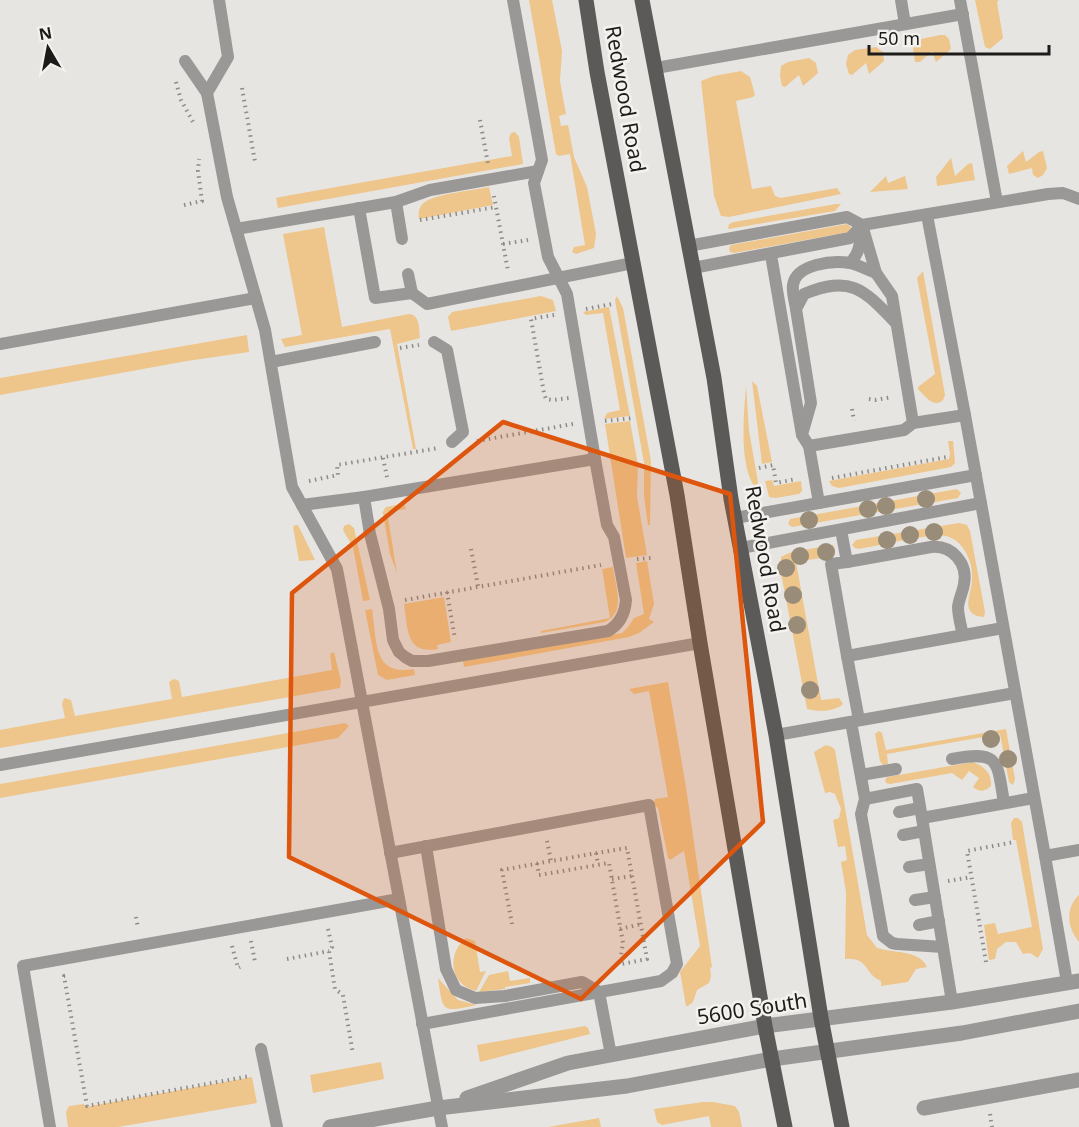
<svg xmlns="http://www.w3.org/2000/svg" width="1079" height="1127" viewBox="0 0 1079 1127" font-family="'Noto Sans',sans-serif">
	<style>
		.green { fill: #eec58a }
		.lines { fill: none; stroke-linecap: round; stroke-linejoin: round }
		.path { stroke: #8d8c89; stroke-width: 4; stroke-dasharray: 1.5 4.5; stroke-linecap: butt }
		.lane { stroke: #999897; stroke-width: 12 }
		.street { stroke: #999897; stroke-width: 15 }
		.primary { stroke: #5b5a58; stroke-width: 15 }
		.tree { fill: #998c78 }
		.marked { fill: #de560d; fill-opacity: 0.2; stroke: #de560d; stroke-width: 4.5; stroke-linejoin: round }
		.labels { text-anchor: middle; stroke-width: 5; stroke-linejoin: round; paint-order: stroke }
		.street-label { font-size: 21px; fill: #1d1c1b; stroke: #f4f2ef }
	</style>
	<rect width="100%" height="100%" fill="#e7e5e2"/>
	<g class="green">
		<polygon points="529,0 552,0 562,51 560,81 566,114 559,116 561,126 568,125 574,157 587,187 596,234 594,248 576,254 572,252 574,247 585,245 570,154 559,156 556,154"/>
		<polygon points="975,0 999,0 997,2 1003,38 990,49 985,47"/>
		<polygon points="940,35 945,35 949,39 951,49 936,62 932,51 920,62 915,62 913,48 916,40"/>
		<polygon points="876,47 883,52 884,61 869,74 866,63 852,75 849,74 846,64 848,55 855,50"/>
		<polygon points="809,58 816,63 818,73 803,86 799,75 785,87 782,86 780,76 781,66 788,62"/>
		<polygon points="741,71 750,77 755,95 753,97 736,101 752,189 771,186 775,196 781,198 837,188 841,194 729,217 721,216 714,196 701,81 714,76"/>
		<polygon points="515,132 519,137 523,164 278,208 276,198 280,197 512,156 509,138 511,133"/>
		<polygon points="1023,151 1026,162 1039,152 1043,151 1047,168 1043,175 1038,178 1033,175 1032,168 1009,174 1007,166"/>
		<polygon points="951,158 955,176 968,164 972,163 975,180 937,186 936,177"/>
		<polygon points="886,176 888,183 905,176 908,189 870,192"/>
		<path d="M489 187 493 205 419 219C418 212 419 206 425 202 435 194 475 190 489 187Z"/>
		<polygon points="836,204 841,204 835,211 728,229 729,224 734,222"/>
		<polygon points="847,224 851,227 849,232 734,253 730,252 729,248 731,245"/>
		<path d="M324 227 342 327 409 314C420 315 419 328 420 338L397 344 416 449H413L390 329 285 347 281 339 302 335 283 234Z"/>
		<path d="M923 271 945 395 943 400C934 409 925 396 918 389V387L935 374 917 278Z"/>
		<polygon points="541,296 553,300 556,311 451,331 448,317 452,312"/>
		<polygon points="617,296 623,308 651,461 650,525 648,525 644,496 644,463 615,300"/>
		<polygon points="609,307 630,416 604,419 607,413 620,410 603,313 586,315 583,312"/>
		<polygon points="247,335 249,352 187,361 0,395 0,378"/>
		<polygon points="752,381 757,386 772,462 762,464"/>
		<path d="M746 385 749 431 758 482 757 490C738 468 744 413 746 385Z"/>
		<polygon points="630,421 638,465 637,496 647,555 626,558 605,424"/>
		<polygon points="948,441 953,441 955,463 951,467 839,488 832,486 829,481 949,459 950,454"/>
		<polygon points="772,480 774,486 801,481 802,491 799,494 776,498 769,497 765,481"/>
		<polygon points="957,489 961,493 958,498 792,527 788,524 790,519"/>
		<polygon points="401,504 405,506 406,509 387,512 397,573 390,554 383,513 382,513 386,507"/>
		<path d="M959 523 967 525 970 531 985 612 984 617C959 615 971 595 972 581 974 564 964 540 946 536 930 533 878 546 859 549L855 548 852 545 856 540Z"/>
		<polygon points="349,524 354,528 370,600 363,601 353,547 343,530 344,526"/>
		<polygon points="295,525 298,525 315,560 299,561 293,527"/>
		<path d="M830 545H833L835 549 832 554 827 557 796 562 821 700 839 698 843 704C835 712 817 712 807 709L781 573V557L789 553Z"/>
		<polygon points="647,561 654,604 649,619 654,622 639,633 629,637 464,667 463,661 622,633 628,627 634,618 644,614 636,563"/>
		<path d="M613 567C615 585 627 613 605 622L541 633V631L610 618 602 569Z"/>
		<path d="M444 597 451 642 437 645 438 649C405 655 408 628 404 604Z"/>
		<path d="M372 609C377 639 372 677 414 669L415 675 387 680 378 675 365 610Z"/>
		<polygon points="334,652 341,681 340,688 0,748 0,730 65,718 62,704 64,698 71,700 75,716 172,699 169,682 174,679 179,681 182,697 332,670 330,654"/>
		<polygon points="668,682 686,787 712,967 710,968 711,976 709,983 697,990 693,1002 688,1006 686,1006 680,972 700,946 684,851 670,860 668,858 658,808 653,804 655,799 668,797 649,691 634,694 629,689"/>
		<polygon points="345,723 349,726 338,738 0,798 0,784"/>
		<polygon points="1006,729 1015,779 1013,785 1009,782 1000,734 887,754 888,764 883,765 880,761 875,734 879,731 882,733 886,750"/>
		<path d="M826 745 832 747 835 750 867 935 877 948C892 953 920 950 927 967L916 969 908 982 881 986V981C864 974 869 957 845 959L846 892 841 862 847 860 845 846 838 847 833 820 839 818 841 809 835 794 830 792 825 793 814 752Z"/>
		<path d="M973 762C984 766 992 773 991 786 985 792 979 792 973 787L979 778 969 771 962 780 952 773 890 784 886 783 885 780 887 777Z"/>
		<polygon points="1014,818 1018,818 1022,822 1043,949 1038,958 1030,953 1023,954 1016,942 1006,942 997,949 995,959 989,960 984,925 995,923 998,934 1032,927 1016,840 1013,840 1011,823"/>
		<path d="M1079 895V942C1067 928 1065 908 1079 895Z"/>
		<path d="M466 938 475 941 480 972 486 971 476 991C450 985 446 954 466 938Z"/>
		<polygon points="508,971 510,981 530,978 530,983 505,987 505,989 479,992 489,975"/>
		<path d="M438 978 458 1000 477 1005C442 1012 443 1014 438 978Z"/>
		<polygon points="585,1026 588,1028 590,1034 480,1062 477,1045"/>
		<polygon points="381,1062 384,1079 313,1093 310,1075"/>
		<polygon points="252,1077 257,1103 118,1127 68,1127 66,1112 69,1106 84,1104 85,1107"/>
		<polygon points="703,1102 713,1102 735,1106 739,1112 742,1127 711,1127 709,1116 662,1125 657,1122 654,1109"/>
		<polygon points="599,1118 601,1127 548,1127"/>
	</g>
	<g class="lines">
		<g class="path">
			<polyline points="176,82 181,100 193,122"/>
			<polyline points="242,88 255,162"/>
			<polyline points="480,120 488,164"/>
			<polyline points="494,196 508,271"/>
			<polyline points="184,205 202,201 198,171 199,159"/>
			<polyline points="420,220 496,207"/>
			<polyline points="503,244 528,240"/>
			<polyline points="586,309 612,304"/>
			<polyline points="554,315 531,319 544,393 546,399 553,400 569,398"/>
			<polyline points="400,348 419,345"/>
			<polyline points="869,399 875,400 892,397"/>
			<polyline points="852,409 854,421"/>
			<polyline points="605,421 633,418"/>
			<polyline points="477,441 573,424"/>
			<polyline points="383,458 387,477"/>
			<polyline points="759,468 773,465 776,483 796,479"/>
			<polyline points="832,478 947,457"/>
			<polyline points="309,481 338,475 337,465 438,448"/>
			<polyline points="471,549 478,586"/>
			<polyline points="637,559 651,558"/>
			<polyline points="447,592 455,639"/>
			<polyline points="405,600 601,565"/>
			<polyline points="547,841 551,861"/>
			<polyline points="596,853 598,865"/>
			<polyline points="612,879 632,876"/>
			<polyline points="948,881 971,877"/>
			<polyline points="136,917 138,928"/>
			<path d="M512 924 502 870C544 862 586 855 627 848L647 959 622 964 621 955 623 943 609 863 539 875 537 863"/>
			<polyline points="328,929 332,947 329,951 335,989 343,995 353,1054"/>
			<polyline points="620,929 641,924"/>
			<polyline points="251,941 255,962"/>
			<polyline points="232,946 238,968 240,967"/>
			<polyline points="287,959 329,951"/>
			<polyline points="986,962 967,851 1014,842"/>
			<polyline points="65,976 64,976 87,1106 250,1076"/>
			<polyline points="990,1114 992,1127"/>
		</g>
		<g class="lane">
			<polyline points="219,0 228,57 207,93 227,197 265,330 292,487 337,569 442,1127"/>
			<polyline points="901,0 905,24"/>
			<polyline points="960,0 997,202"/>
			<polyline points="185,61 207,93"/>
			<polyline points="656,68 963,14"/>
			<polyline points="396,202 402,239"/>
			<polyline points="359,208 375,298 412,293 427,304 633,263"/>
			<polyline points="927,215 965,415 1045,856"/>
			<polyline points="236,229 396,202 430,190 538,171"/>
			<polyline points="688,246 847,217 862,225 1048,194 1063,193 1079,199"/>
			<polyline points="771,255 802,435 809,446 819,503"/>
			<path d="M850 263C859 254 860 245 861 232"/>
			<polyline points="693,268 850,238 862,225"/>
			<polyline points="408,274 412,293"/>
			<path d="M796 309C795 302 792 293 793 285 796 264 833 260 850 263 858 265 868 270 876 273"/>
			<polyline points="434,342 447,350 463,432 452,442"/>
			<polyline points="0,344 256,298"/>
			<polyline points="271,362 375,342"/>
			<polyline points="913,423 965,415"/>
			<path d="M803 431 811 403 796 309 804 294C852 275 863 289 896 323"/>
			<polyline points="809,446 904,430 913,423 892,296 876,273 862,225"/>
			<path d="M364 497 370 534 389 609 393 640 399 652 405 657 412 661H428L608 631C620 624 625 614 626 600L614 537 607 525 595 459"/>
			<polyline points="302,505 364,497 595,459 567,294 548,257 534,183 542,160 513,0"/>
			<polyline points="735,518 976,475"/>
			<polyline points="841,530 847,562 831,564 847,656 1003,628"/>
			<polyline points="741,548 981,503"/>
			<path d="M847 562 931 547C952 545 968 563 964 584 963 591 959 599 958 607 958 616 961 626 963 635"/>
			<polyline points="847,656 859,720"/>
			<polyline points="851,722 865,799 861,814 883,936 892,943 897,944 943,947"/>
			<polyline points="776,735 1015,693"/>
			<path d="M952 759C1000 750 997 761 1004 803"/>
			<polyline points="0,765 700,643"/>
			<polyline points="861,775 896,769"/>
			<polyline points="865,799 917,789 922,818"/>
			<polyline points="899,812 920,808"/>
			<polyline points="903,835 924,831"/>
			<polyline points="426,846 446,969 456,990 475,998 505,996 582,982 599,992 611,1055"/>
			<polyline points="390,853 649,805 677,964 672,973 661,981 422,1024"/>
			<polyline points="909,867 929,864"/>
			<polyline points="915,900 935,897"/>
			<polyline points="919,925 939,921"/>
			<polyline points="1067,982 1045,856 1079,850"/>
			<polyline points="952,1002 922,818 1034,798"/>
			<polyline points="261,1049 277,1127"/>
			<polyline points="50,1127 23,966 399,899"/>
		</g>
		<g class="street">
			<polyline points="467,1098 568,1063 765,1026 952,1002 1079,981"/>
			<polyline points="924,1108 1079,1080"/>
			<polyline points="330,1127 438,1108 627,1086 772,1059 962,1033 1079,1011"/>
		</g>
		<g class="primary">
			<polyline points="586,0 597,72 677,495 700,643 765,1026 785,1127"/>
			<polyline points="642,0 714,378 731,499 776,735 821,1018 842,1127"/>
		</g>
	</g>
	<g class="tree">
		<circle cx="926" cy="499" r="9"/>
		<circle cx="886" cy="506" r="9"/>
		<circle cx="868" cy="509" r="9"/>
		<circle cx="809" cy="520" r="9"/>
		<circle cx="934" cy="532" r="9"/>
		<circle cx="910" cy="535" r="9"/>
		<circle cx="887" cy="540" r="9"/>
		<circle cx="826" cy="552" r="9"/>
		<circle cx="800" cy="556" r="9"/>
		<circle cx="786" cy="568" r="9"/>
		<circle cx="793" cy="595" r="9"/>
		<circle cx="797" cy="625" r="9"/>
		<circle cx="810" cy="690" r="9"/>
		<circle cx="991" cy="739" r="9"/>
		<circle cx="1008" cy="759" r="9"/>
	</g>
	<path class="marked" d="M503 422 730 494 763 822 581 999 289 857 292 593Z"/>
	<g class="labels">
		<g class="street-label">
			<text transform="translate(625 99) rotate(80)" y="7">Redwood Road</text>
			<text transform="translate(765 559) rotate(80)" y="7">Redwood Road</text>
			<text transform="translate(752 1009) rotate(-9)" y="7">5600 South</text>
		</g>
	</g>
	<g transform="translate(48 48) rotate(350)" stroke="#f4f2ef" stroke-width="4.5" paint-order="stroke">
	<path d="M0-4.5L10 22L0 15L-10 22Z" fill="#1d1c1b"/>
	<text y="-9" font-size="16" font-weight="bold" text-anchor="middle" fill="#1d1c1b">N</text>
	</g>
	<path d="M869 45v9h180v-9" fill="none" stroke="#1d1c1b" stroke-width="3"/>
	<text x="878" y="45" font-size="18" fill="#1d1c1b" stroke="#f4f2ef" stroke-width="4.5" paint-order="stroke">50 m</text>
</svg>
